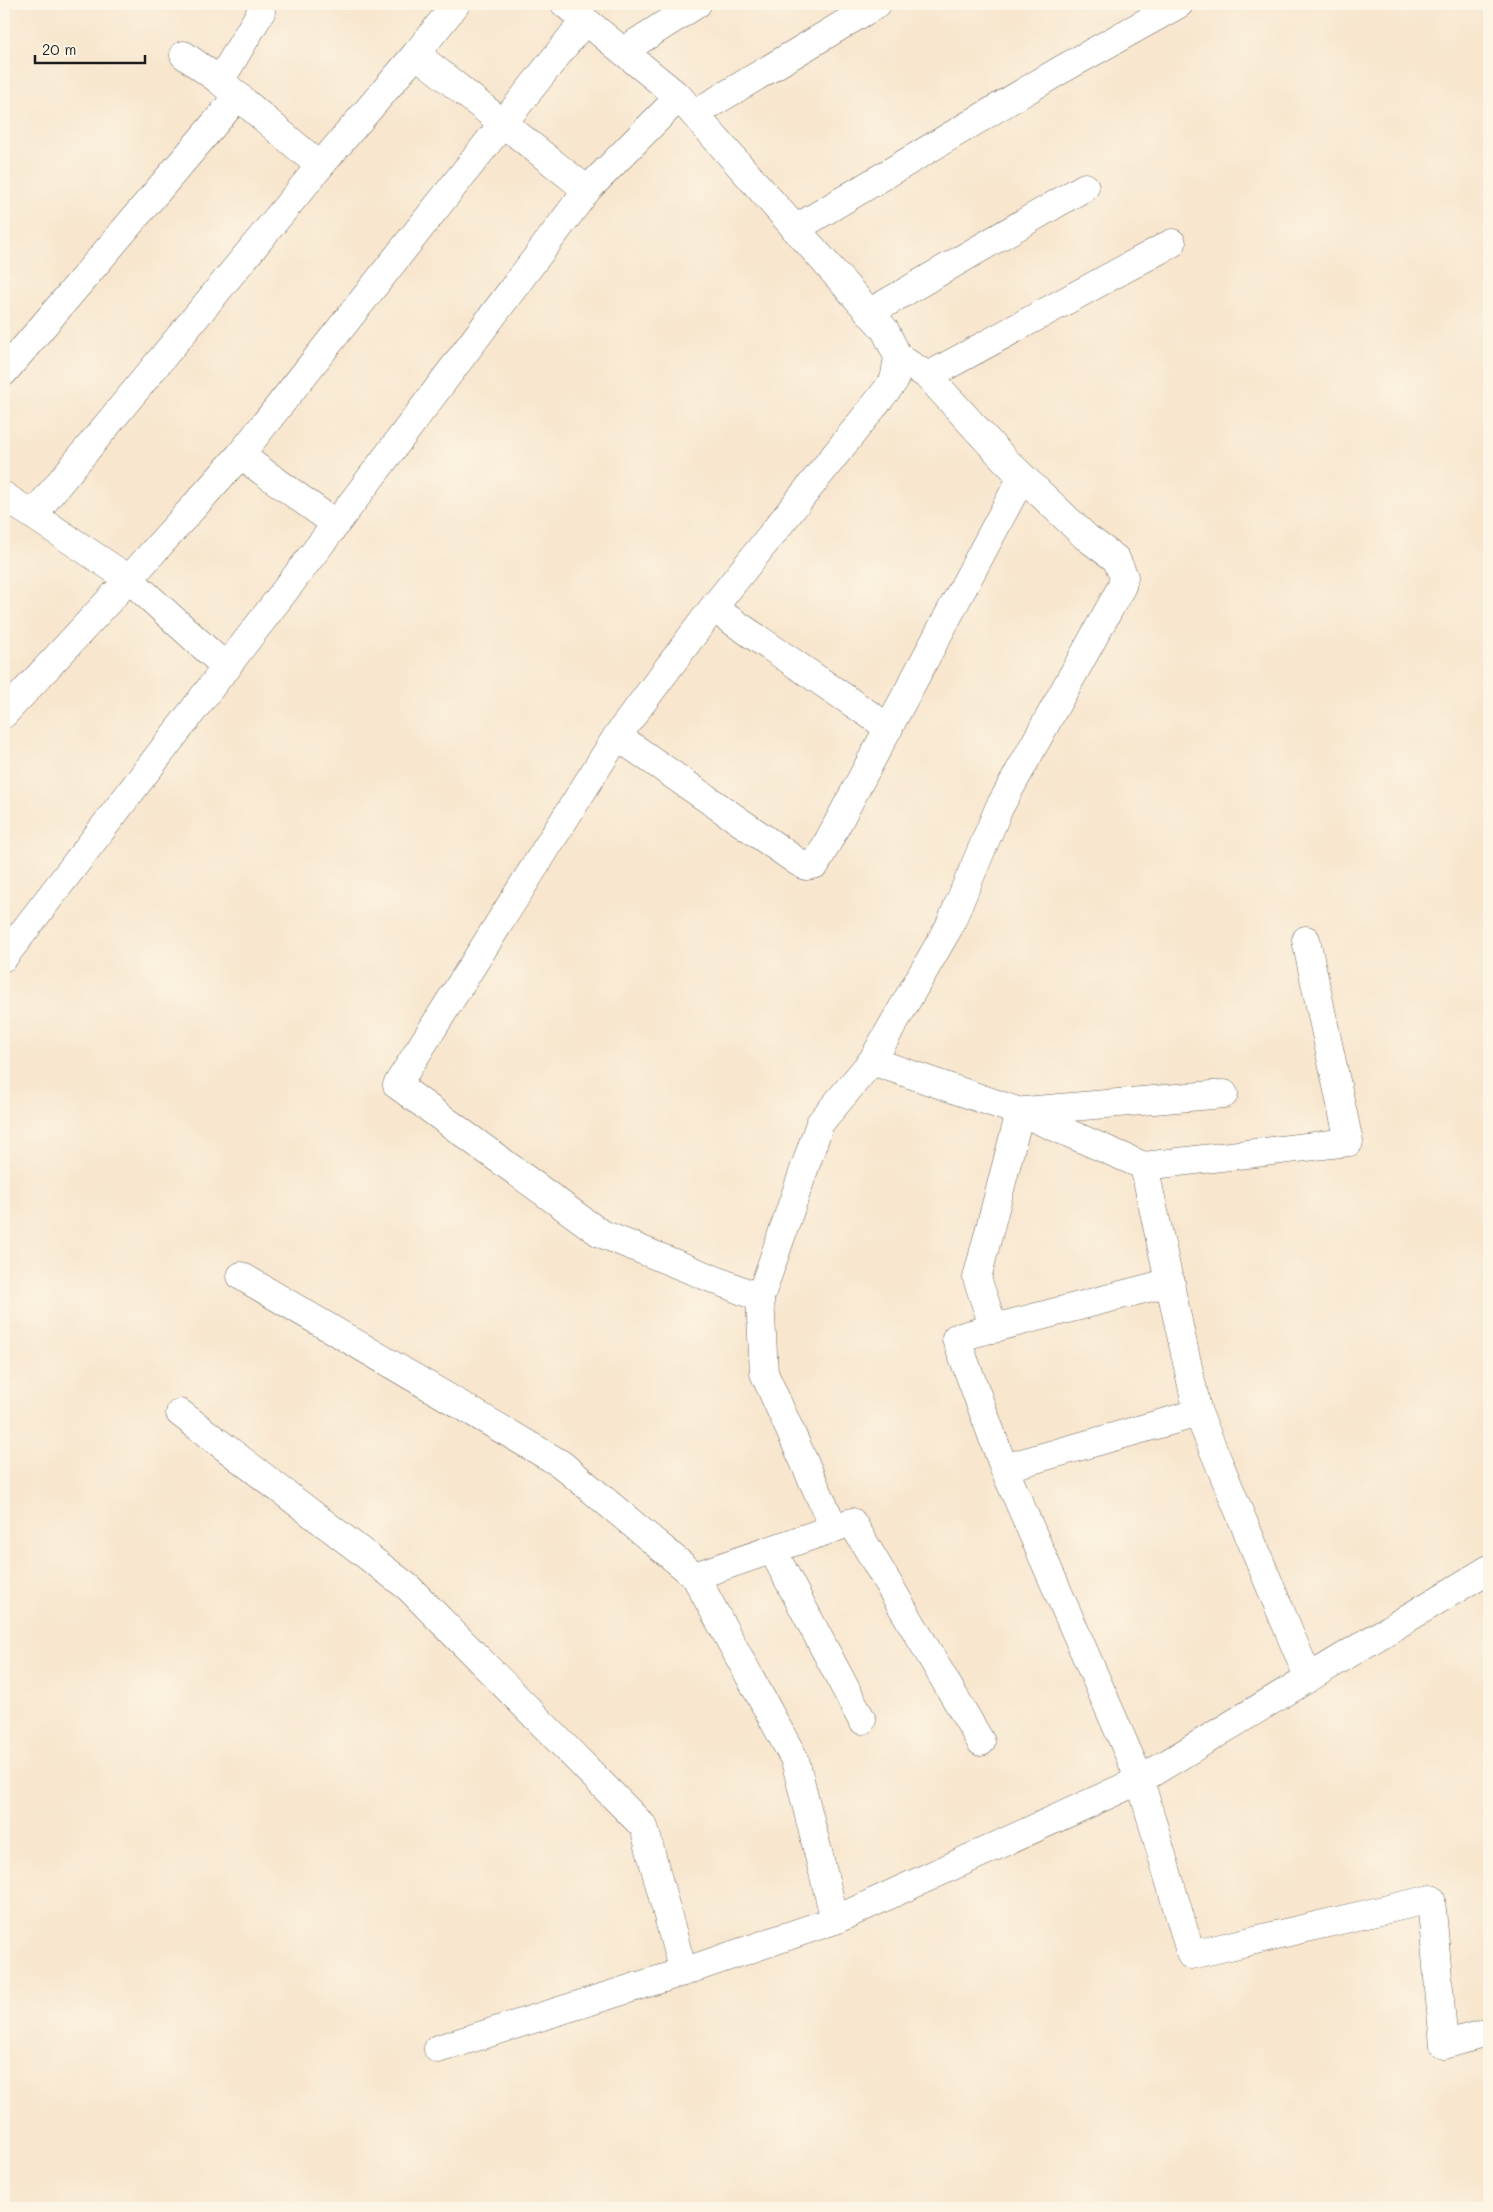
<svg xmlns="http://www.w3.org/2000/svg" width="1493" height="2212" viewBox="0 0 1493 2212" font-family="Mali,sans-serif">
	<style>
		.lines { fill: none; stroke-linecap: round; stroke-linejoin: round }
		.minor-casing { stroke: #69635a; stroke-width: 29 }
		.minor { stroke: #fff; stroke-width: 28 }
	</style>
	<rect width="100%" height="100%" fill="#fcf5e5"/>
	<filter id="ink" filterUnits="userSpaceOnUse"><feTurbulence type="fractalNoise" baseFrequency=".02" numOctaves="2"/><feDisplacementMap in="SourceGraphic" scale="10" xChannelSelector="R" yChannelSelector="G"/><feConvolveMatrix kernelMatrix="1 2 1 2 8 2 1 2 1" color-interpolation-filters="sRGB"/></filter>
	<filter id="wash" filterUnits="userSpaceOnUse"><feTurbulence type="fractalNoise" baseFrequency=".0096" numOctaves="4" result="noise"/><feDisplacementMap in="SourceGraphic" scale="20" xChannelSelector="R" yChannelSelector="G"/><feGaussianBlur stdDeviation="1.12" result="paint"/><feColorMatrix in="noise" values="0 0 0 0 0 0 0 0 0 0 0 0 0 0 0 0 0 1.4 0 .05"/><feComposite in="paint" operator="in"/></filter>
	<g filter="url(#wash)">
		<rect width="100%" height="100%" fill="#f8e6ce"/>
	</g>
	<g filter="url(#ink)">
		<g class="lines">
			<defs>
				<g id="minor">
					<polyline points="565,4 679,97 885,330 898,357 894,381 713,608"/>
					<polyline points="623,51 697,4"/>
					<polyline points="416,54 456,4"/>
					<polyline points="184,55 220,81 320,166"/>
					<polyline points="220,81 261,12"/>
					<polyline points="694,114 877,4"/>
					<polyline points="795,229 1059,71 1179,4"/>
					<polyline points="869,313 1085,187"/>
					<polyline points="4,372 238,96"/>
					<polyline points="928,376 1172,243"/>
					<polyline points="240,455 585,20"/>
					<polyline points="4,496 129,579 227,668"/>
					<polyline points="33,515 320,166 416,54 587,190"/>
					<polyline points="4,714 129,579 240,455 336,524"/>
					<polyline points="617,736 798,862 806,866 816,864 1022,477"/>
					<polyline points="4,957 336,524 587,190 679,97"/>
					<polyline points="872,1061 949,927 999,808 1122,586 1124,577 1116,559 1086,537 1006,461 928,376 898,357"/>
					<polyline points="1024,1111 1224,1094"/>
					<polyline points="1144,1166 1198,1413 1308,1677"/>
					<polyline points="241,1276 561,1464 695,1576 795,1760 835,1920"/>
					<polyline points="1171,1282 956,1338 1004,1468 1140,1780 1191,1955 1431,1899 1444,2045 1489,2032"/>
					<polyline points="760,1298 600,1233 397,1085 617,736 713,608 889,728"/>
					<polyline points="994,1329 977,1278 1020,1112"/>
					<polyline points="180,1413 409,1588 644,1827 683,1972"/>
					<polyline points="1004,1468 1198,1413"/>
					<polyline points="834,1528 764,1373 760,1298 820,1123 872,1061 1020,1112 1144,1166 1349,1142 1306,940"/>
					<polyline points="773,1551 862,1720"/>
					<polyline points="695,1576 852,1522 981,1742"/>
					<polyline points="438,2049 683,1972 835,1920 1140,1780 1489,1569"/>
				</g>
			</defs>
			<use href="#minor" class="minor-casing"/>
			<use href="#minor" class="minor"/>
		</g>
	</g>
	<rect width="1493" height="2212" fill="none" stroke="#fcf5e5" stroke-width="20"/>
	<path d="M35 55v8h110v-8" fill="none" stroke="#1c1c1c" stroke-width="2.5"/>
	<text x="42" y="55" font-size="15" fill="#1c1c1c" stroke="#fcf5e5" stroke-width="4" paint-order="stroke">20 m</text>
</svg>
